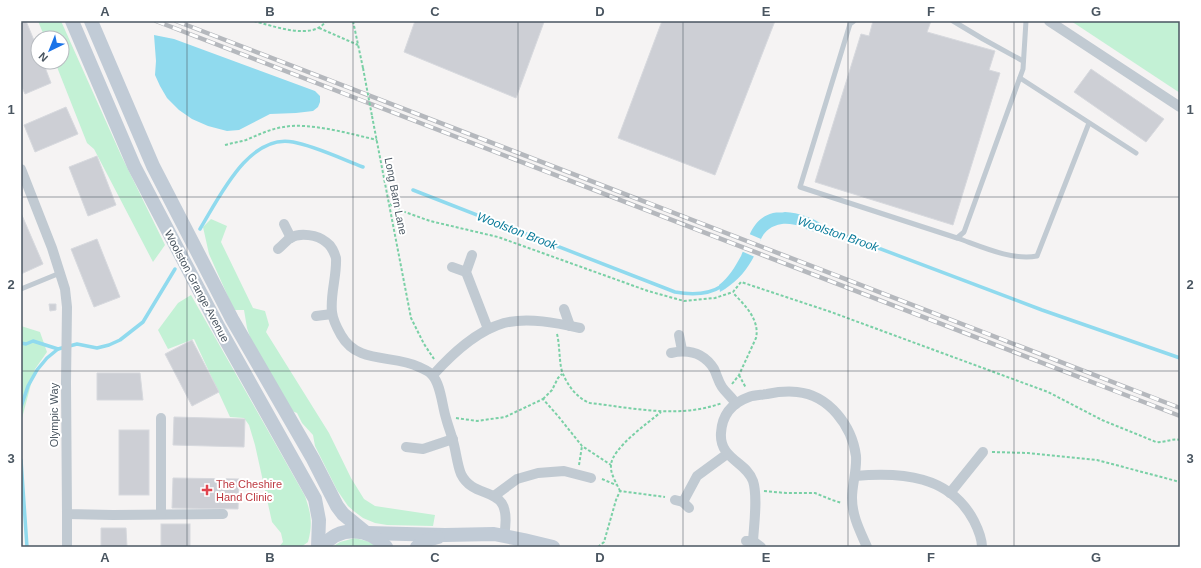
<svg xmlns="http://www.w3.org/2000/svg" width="1201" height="568" viewBox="0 0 1201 568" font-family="Helvetica,sans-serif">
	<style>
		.green { fill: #c3f1d5 }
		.water { fill: #90daee }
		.pier { fill: #f5f3f3 }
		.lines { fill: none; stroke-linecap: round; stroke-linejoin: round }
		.stream { stroke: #90daee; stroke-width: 3.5 }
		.building { fill: #cdcfd5; stroke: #d7d9de }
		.path { stroke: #7ad0a6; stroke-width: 2; stroke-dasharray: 3 2; stroke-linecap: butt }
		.lane { stroke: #c1cad2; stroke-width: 5 }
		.street { stroke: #c1cad2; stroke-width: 10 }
		.secondary { stroke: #c1cbd6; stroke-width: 14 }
		.rail-casing { stroke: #b5b8bd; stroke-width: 4.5 }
		.rail { stroke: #fff; stroke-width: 3; stroke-dasharray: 9; stroke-linecap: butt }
		.path-bridge { stroke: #7ad0a6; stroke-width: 2; stroke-dasharray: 3 2; stroke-linecap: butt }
		.grid { fill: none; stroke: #4a5661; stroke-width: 1; stroke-opacity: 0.55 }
		.health-dot { fill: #e0444e; stroke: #fff; stroke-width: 1.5 }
		.labels { text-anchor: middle; stroke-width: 4; stroke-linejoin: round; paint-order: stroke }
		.street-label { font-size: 11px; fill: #4a5661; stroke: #fff }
		.health-label { font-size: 11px; fill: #be3a42; stroke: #fff; text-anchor: start }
		.water-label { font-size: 12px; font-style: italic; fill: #0c7c9b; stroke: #fff }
		.neatline { fill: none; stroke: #4a5661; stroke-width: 1.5 }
		.grid-label { font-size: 13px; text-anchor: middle; font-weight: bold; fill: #4a5661 }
	</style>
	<rect width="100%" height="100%" fill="#f5f3f3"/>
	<g class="green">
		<polygon points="38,21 61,21 121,155 165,245 153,262 94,149 87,143 55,62 62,62 62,38 45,38"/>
		<polygon points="1071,21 1180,21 1180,93"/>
		<polygon points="211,219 227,226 221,242 253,308 265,311 269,325 266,332 329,433 351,478 364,499 375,506 435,515 433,526 387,525 375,523 363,518 355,512 348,506 337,490 315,446 313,435 302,423 297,413 292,411 252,343 247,328 244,310 234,310 209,254 203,227"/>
		<path d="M191 295 305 496C311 514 313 523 308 542L301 547H279L283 542 281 533 272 522 255 445 249 425 244 418 230 417 194 339 168 349 158 330 178 303Z"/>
		<polygon points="21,326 40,332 47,352 35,369 21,422"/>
		<polygon points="355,538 370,542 377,547 332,547 340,542"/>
	</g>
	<g class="water">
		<polygon points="154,35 174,39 315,91 320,96 320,102 318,107 313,111 296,113 270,114 239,130 227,131 208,126 192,119 179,110 167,98 160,86 155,75 156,61"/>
		<path d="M785 212C799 213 812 217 823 225V231C820 231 815 232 811 231 808 231 806 228 803 227 797 225 788 223 782 224 759 228 761 244 752 260 744 274 734 284 720 292L719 285C729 277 735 267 741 256 749 239 751 219 773 213 777 212 782 213 785 212Z"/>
	</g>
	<polygon class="pier" points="747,233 761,239 755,257 741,251"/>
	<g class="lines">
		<g class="stream">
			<path d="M413 190 675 292C691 295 708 295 722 286"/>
			<polyline points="820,226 1042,310 1180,358"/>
			<path d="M200 229C219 198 249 133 293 142 315 146 342 159 363 167"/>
			<polyline points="21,343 26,344 33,341 58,349"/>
			<polyline points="21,407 28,386 37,370 47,358 58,349 77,344 97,348 109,345 120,340 143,322 175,269"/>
			<polyline points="21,460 27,547"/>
		</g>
	</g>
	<g class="building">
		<polygon points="21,21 26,21 38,50 38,62 43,62 51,83 25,94 21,85"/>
		<polygon points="415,21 542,21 544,22 516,98 404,52"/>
		<polygon points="662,21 775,21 715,175 618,138"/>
		<polygon points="873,21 931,21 927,32 995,51 989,70 1000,73 953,225 815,182 861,34 869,36"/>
		<polygon points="1091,69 1164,119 1146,142 1074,92"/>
		<polygon points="66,107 78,134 35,152 24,125"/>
		<polygon points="97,156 116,205 88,216 69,167"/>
		<polygon points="21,213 43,264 21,274"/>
		<polygon points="97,239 120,297 94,307 71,249"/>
		<polygon points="49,304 56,304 56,310 50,311"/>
		<polygon points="192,340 219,392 192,406 165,354"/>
		<polygon points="97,373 140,373 143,400 97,400"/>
		<polygon points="174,417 245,419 244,447 173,445"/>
		<rect x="119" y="430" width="30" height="65"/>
		<polygon points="173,478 239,479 238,509 172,508"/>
		<rect x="161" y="524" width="29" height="23"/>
		<polygon points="101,528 126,528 127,547 101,547"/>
	</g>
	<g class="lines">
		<g class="path">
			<path d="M254 21C273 26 313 41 326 21"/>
			<polyline points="353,21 363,68"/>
			<polyline points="319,28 358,45"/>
			<polyline points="372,116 411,318 424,344 434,359"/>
			<path d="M225 145C232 143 239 142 246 140 258 135 270 129 283 127 310 122 351 134 377 140"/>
			<path d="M390 204 402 211 430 221 498 237 648 291 684 301 715 298 733 292 741 282 831 312 1048 392 1102 420 1156 442C1165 443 1172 438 1180 440"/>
			<path d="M557 334C560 345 559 366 563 374 568 386 578 399 590 403 634 408 679 419 722 403"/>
			<polyline points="739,375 746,388"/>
			<path d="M732 384 739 375 756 338C760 320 745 305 733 293"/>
			<polyline points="543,399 552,390 558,378 562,374"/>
			<polyline points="456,418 477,421 505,417 543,399 558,416 582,446 611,465"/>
			<polyline points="992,452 1028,453 1097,460 1180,482"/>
			<polyline points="579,465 582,446"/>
			<polyline points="602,479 616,485"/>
			<path d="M620 491C617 484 610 474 611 465 612 448 648 423 661 412"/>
			<polyline points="764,491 786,493 815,493 832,500 842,503"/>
			<polyline points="598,547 604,542 616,500 620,491 665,497"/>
		</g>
		<g class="lane">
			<polyline points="854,21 850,24 800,187 957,238 964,232 1023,69 1026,21"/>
			<polyline points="953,21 983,39 1023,61"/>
			<polyline points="1020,78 1136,153"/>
			<path d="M957 238C980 246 1012 261 1037 256L1089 123"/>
			<polyline points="21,289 60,273"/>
		</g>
		<g class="street">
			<polyline points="1049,21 1180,107"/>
			<polyline points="21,169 52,248 65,289 67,307 66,382 67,514 113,515 223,514"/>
			<polyline points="284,224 291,238"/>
			<path d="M278 249C282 246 286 241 290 238 300 232 318 235 326 242 332 246 334 252 336 258 337 276 330 294 332 312 333 321 337 328 341 335 358 365 393 354 419 367 423 369 429 371 432 375 441 384 442 406 446 418 448 426 451 433 453 441 456 451 457 464 461 474 476 504 514 480 504 536"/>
			<polyline points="472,255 466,272 488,329"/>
			<polyline points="452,267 466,272"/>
			<polyline points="564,309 570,326"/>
			<polyline points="316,316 332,314"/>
			<polyline points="679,335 682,350"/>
			<path d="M671 353C689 349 704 353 714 369 717 375 718 381 722 387 726 393 732 397 736 404"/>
			<path d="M433 375C452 354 476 331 504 323 528 317 557 323 580 328"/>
			<polyline points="406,447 423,449 453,439"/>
			<path d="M855 476C901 472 950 475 974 521 978 529 982 538 982 547"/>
			<polyline points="950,493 983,452"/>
			<polyline points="494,496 517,479 538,473 564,471 591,478"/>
			<polyline points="675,500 683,502 689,508"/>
			<polyline points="683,502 697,476 727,454"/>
			<polyline points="161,514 161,418"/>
			<polyline points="746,541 753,541 761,547"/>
			<path d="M753 541C754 525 758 496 753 481 747 462 719 459 721 433 722 415 732 403 749 397 754 395 761 395 767 394 777 392 787 391 797 392 829 395 852 426 856 456 857 471 852 484 852 498 852 516 860 531 867 547"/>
			<polyline points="67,547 67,514"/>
		</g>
		<g class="secondary">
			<polyline points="72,21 134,166 219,328 315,499 319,520 318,547"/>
			<polyline points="91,21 153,166 232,319 313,459 337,506 343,514 365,532"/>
			<polyline points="367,533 445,535 494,534 524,540 553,547"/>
			<path d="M322 547C340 525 368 527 386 547"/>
			<polyline points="417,547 427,540 438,537"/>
		</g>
		<defs>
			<g id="rail">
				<polyline points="156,21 1180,416"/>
				<polyline points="176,21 1180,408"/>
			</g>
		</defs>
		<use href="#rail" class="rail-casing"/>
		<use href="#rail" class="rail"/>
		<polyline class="path-bridge" points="363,68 372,116"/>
	</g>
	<path class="grid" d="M187 21V547M353 21V547M518 21V547M683 21V547M848 21V547M1014 21V547M21 197H1180M21 371H1180"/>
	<path class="health-dot" d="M205 484h4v4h4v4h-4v4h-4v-4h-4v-4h4z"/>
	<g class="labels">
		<g class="street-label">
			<text transform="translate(396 196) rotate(79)" y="4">Long Barn Lane</text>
			<text transform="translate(197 286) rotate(62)" y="4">Woolston Grange Avenue</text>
			<text transform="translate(54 415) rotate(-90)" y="4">Olympic Way</text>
		</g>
		<g class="health-label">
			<text x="216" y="488">The Cheshire<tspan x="216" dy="13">Hand Clinic</tspan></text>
		</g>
		<g class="water-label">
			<text transform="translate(517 231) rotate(21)" y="4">Woolston Brook</text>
			<text transform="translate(838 234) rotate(19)" y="4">Woolston Brook</text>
		</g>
	</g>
	<rect width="1201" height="568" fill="none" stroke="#ffffff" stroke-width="44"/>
	<g transform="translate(50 50) rotate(223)"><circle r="19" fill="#ffffff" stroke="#b7bbc0"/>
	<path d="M0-3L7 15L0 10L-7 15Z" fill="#1a73e8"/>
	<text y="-6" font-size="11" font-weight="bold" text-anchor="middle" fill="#4a5661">N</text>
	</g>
	<rect x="22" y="22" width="1157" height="524" class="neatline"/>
	<g class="grid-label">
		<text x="105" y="16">A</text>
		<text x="270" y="16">B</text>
		<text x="435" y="16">C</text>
		<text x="600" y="16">D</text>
		<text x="766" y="16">E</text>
		<text x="931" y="16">F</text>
		<text x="1096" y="16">G</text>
		<text x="11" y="114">1</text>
		<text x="1190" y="114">1</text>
		<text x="11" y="289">2</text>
		<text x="1190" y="289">2</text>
		<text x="11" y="463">3</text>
		<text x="1190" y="463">3</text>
		<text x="105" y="562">A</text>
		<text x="270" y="562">B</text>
		<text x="435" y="562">C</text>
		<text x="600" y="562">D</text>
		<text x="766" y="562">E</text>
		<text x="931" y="562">F</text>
		<text x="1096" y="562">G</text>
	</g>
</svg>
